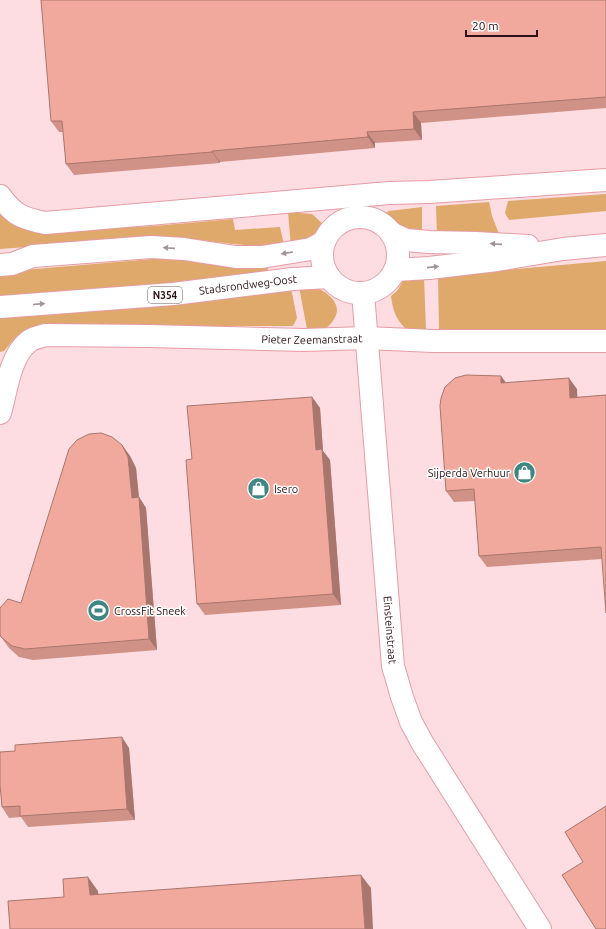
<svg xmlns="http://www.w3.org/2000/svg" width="606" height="929" viewBox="0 0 606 929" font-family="Ubuntu,sans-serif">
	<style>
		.green { fill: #dea96a }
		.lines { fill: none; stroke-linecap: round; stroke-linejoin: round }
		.minor-casing { stroke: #e69ca7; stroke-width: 24 }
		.major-casing { stroke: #e69ca7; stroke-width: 24 }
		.minor { stroke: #fff; stroke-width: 22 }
		.major { stroke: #fff; stroke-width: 22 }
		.wall { fill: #d09187 }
		.shaded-wall { fill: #a9766e }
		.building { fill: #f2a99d; stroke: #a9766e }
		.oneway { fill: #a09496 }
		.labels { text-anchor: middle; stroke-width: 3; stroke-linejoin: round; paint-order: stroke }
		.shield { fill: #fff; stroke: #6b585c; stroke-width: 1 }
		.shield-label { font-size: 10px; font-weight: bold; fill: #2c1116 }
		.street-label { font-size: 11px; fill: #2c1116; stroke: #fff }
		.poi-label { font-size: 11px; fill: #2c1116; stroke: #fff; text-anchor: start }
	</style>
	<rect width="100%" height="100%" fill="#fddde1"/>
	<g class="green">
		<polygon points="606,194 606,211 509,220 505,213 508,201"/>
		<polygon points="489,202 492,216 499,234 437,235 436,206"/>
		<polygon points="422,207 422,233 400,228 391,219 384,214 389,211"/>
		<polygon points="0,212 41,231 154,226 233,219 235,230 280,227 284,245 268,247 233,244 174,237 78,243 0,249"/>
		<polygon points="288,212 312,214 323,224 313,235 291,247"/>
		<polygon points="164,258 267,265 269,275 0,298 0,272"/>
		<polygon points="606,261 606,329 537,329 502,331 439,330 438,276"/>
		<path d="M424 277 426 330H407C396 320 393 311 391 296L397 291 404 279Z"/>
		<path d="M299 287C303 287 310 286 314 287 327 291 344 305 334 319 332 323 329 326 326 328 320 330 312 329 307 329Z"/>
		<polygon points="291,288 297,318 293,326 130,326 24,333 14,339 4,351 0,352 0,314 213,301"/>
	</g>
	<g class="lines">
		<defs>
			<g id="minor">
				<path d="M0 196C15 216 22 218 45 223L389 193 429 192 606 180"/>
				<path id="s1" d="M363 293 393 666 402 697 411 722 423 744 540 929"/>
				<path id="s2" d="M0 413C6 392 10 356 28 342 32 338 40 337 45 335L148 336 304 340 366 338 433 341H606"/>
			</g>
			<g id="major">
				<circle cx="360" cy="255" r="38"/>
				<polyline points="391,233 406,240 429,242 476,243 528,246"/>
				<polyline points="0,265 12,264 33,256 151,247 184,249 236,257 262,257 311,249 324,242"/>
				<polyline points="395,270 429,268 497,260 563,249 606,245"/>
				<path id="s3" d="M0 307 173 294 293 279 329 277"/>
			</g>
		</defs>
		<use href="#minor" class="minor-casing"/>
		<use href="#major" class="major-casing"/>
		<use href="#minor" class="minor"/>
		<use href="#major" class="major"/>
	</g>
	<g class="wall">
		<polygon points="606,0 606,108 421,123 422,140 375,143 375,148 220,162 220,163 74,175 66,164 63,132 59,132 51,121"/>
		<polygon points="501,376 506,383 577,389 577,397 606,395 602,559 487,567 479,556 475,501 454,502 446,491"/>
		<polygon points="312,397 320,408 323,451 330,460 341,605 205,615 197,604"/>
		<polygon points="122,445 130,456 136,468 139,497 146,508 157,650 33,660 19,657 9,648 1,637 21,603"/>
		<polygon points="129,748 135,820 28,827 21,817 9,818 2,807"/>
	</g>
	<g class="shaded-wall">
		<polygon points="413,112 421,123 422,140 414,129"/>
		<polygon points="367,132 375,143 375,148 368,137"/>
		<polygon points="212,151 220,162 220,163 212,152"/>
		<polygon points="501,376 509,387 501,383"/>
		<polygon points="569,378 577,389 578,409 570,398"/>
		<polygon points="312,397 320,408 323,451 330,460 341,605 333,594 316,450"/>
		<polygon points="122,445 130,456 136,468 140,509 132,498"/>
		<polygon points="139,497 146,508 157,650 149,639"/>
		<polygon points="122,737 129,748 135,820 127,809"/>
		<polygon points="361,875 371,888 373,929 365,929"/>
		<polygon points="88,877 98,891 99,909 90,895"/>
	</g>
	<g class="building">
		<polygon points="41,0 606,0 606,97 413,112 414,129 367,132 368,137 212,151 212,152 66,164 62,121 51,121"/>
		<polygon points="466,375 501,376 501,383 569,378 570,398 606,395 606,613 601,547 479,556 474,489 446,491 440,406 441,398 445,387 455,378"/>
		<polygon points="312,397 316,450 322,449 333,594 197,604 186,460 192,459 187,406"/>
		<polygon points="101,433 112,437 122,445 128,457 132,498 139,497 149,639 25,649 12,646 1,637 0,634 0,608 8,599 21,603 69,449 77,440 89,434"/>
		<polygon points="122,737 127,809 20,816 20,806 2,807 0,785 0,752 15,751 15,745"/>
		<polygon points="606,806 606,929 596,929 562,875 583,862 565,832"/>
		<polygon points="361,875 365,929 10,929 8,901 64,897 63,879 88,877 90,895"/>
	</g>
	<defs><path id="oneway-solid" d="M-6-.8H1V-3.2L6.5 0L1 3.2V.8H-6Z"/></defs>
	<g class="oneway">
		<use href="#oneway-solid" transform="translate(496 244) rotate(-176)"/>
		<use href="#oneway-solid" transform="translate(169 248) rotate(-176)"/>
		<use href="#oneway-solid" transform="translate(287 253) rotate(171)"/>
		<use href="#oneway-solid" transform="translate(433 267) rotate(-6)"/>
		<use href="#oneway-solid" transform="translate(39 304) rotate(-5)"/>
	</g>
	<defs>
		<symbol id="shop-disc" viewBox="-11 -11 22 22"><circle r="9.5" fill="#3f8682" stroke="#fff"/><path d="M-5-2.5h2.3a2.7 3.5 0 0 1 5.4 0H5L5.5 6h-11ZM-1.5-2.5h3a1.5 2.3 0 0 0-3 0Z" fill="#fff"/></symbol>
		<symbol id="stadium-disc" viewBox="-11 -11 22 22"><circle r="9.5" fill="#3f8682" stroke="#fff"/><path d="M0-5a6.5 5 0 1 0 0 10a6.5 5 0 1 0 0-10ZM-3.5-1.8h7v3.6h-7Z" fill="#fff"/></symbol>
	</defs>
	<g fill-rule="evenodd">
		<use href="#shop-disc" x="512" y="460" width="25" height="25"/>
		<use href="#shop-disc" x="246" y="476" width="25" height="25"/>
		<use href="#stadium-disc" x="86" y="598" width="25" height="25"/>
	</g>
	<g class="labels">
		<rect class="shield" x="148" y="287" width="34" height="16" rx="3"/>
		<g class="shield-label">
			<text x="165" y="299">N354</text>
		</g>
		<g class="street-label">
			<text dy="4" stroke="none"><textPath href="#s3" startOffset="249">Stadsrondweg-Oost</textPath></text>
			<text dy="4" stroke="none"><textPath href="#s2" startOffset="363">Pieter Zeemanstraat</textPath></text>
			<text dy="4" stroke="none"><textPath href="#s1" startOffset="338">Einsteinstraat</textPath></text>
		</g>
		<g class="poi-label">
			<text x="510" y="477" text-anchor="end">Sijperda Verhuur</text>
			<text x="274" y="493">Isero</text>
			<text x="114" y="615">CrossFit Sneek</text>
		</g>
	</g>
	<path d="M466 30v6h71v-6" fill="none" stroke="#2c1116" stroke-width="2"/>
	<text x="472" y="30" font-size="12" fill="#2c1116" stroke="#ffffff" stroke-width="3" paint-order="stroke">20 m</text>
</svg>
